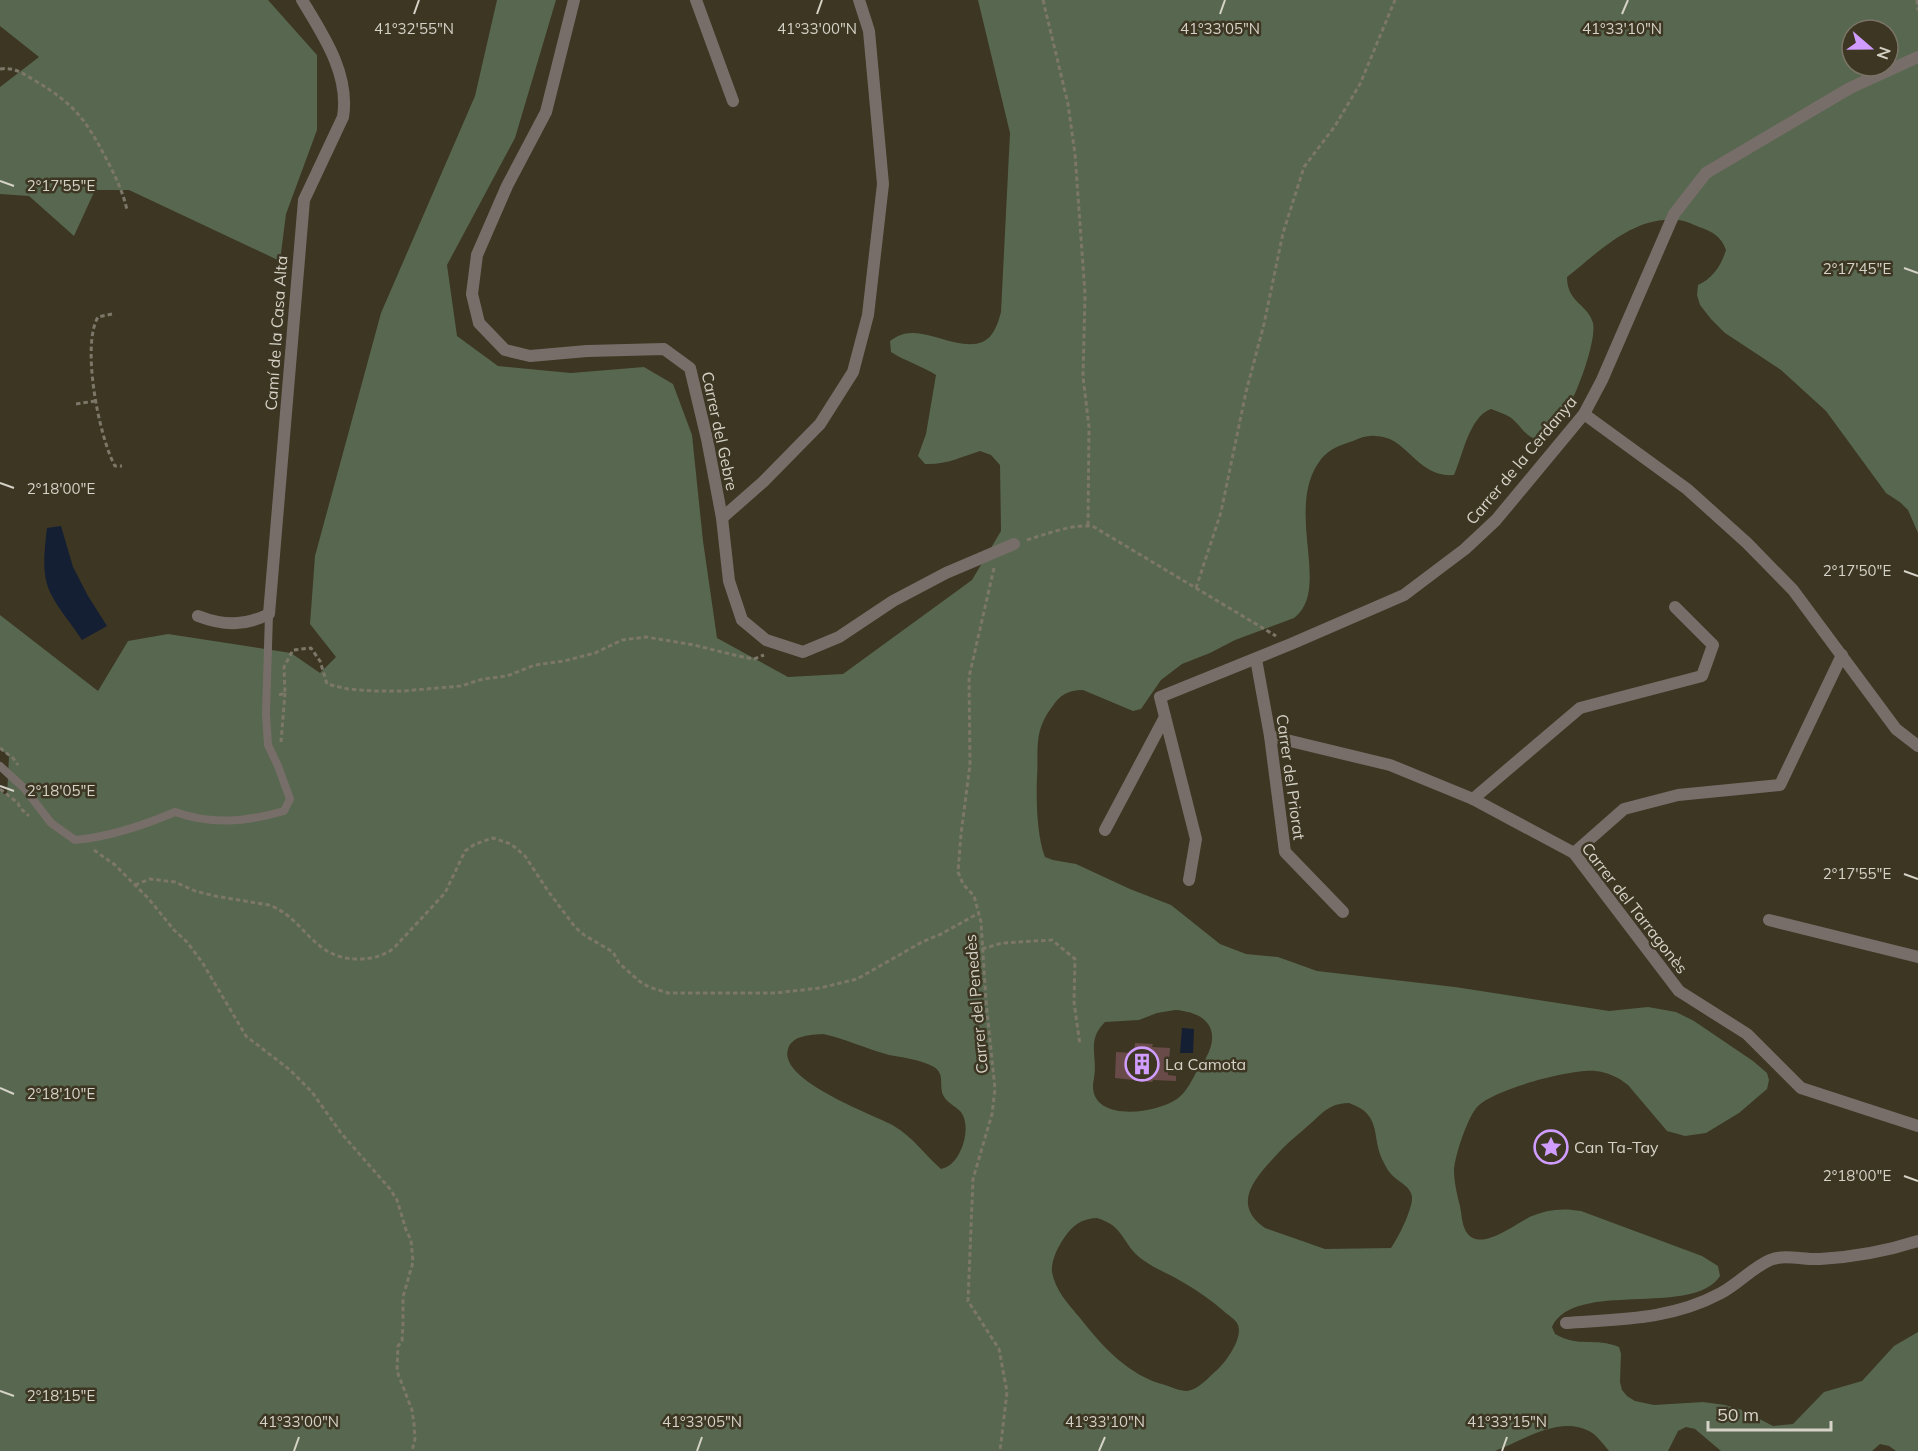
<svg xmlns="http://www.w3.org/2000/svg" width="1918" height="1451" viewBox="0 0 1918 1451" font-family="Mulish,sans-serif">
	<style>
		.forest { fill: #58674f; fill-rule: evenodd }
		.water { fill: #141f33 }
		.building { fill: #694b49 }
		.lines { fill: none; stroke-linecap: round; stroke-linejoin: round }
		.path { stroke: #7c7768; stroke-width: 3; stroke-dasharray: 4.5 3; stroke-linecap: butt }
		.lane { stroke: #786e69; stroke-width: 8 }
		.street { stroke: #786e69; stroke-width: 12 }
		.ticks { fill: none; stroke: #d5d2c7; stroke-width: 2 }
		.labels { text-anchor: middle; stroke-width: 5; stroke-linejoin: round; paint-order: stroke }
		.street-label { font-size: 16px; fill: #d5d2c7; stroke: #3c3623 }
		.poi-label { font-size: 16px; fill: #d5d2c7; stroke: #3c3623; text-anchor: start }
		.ticks-label { font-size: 15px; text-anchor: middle; fill: #d5d2c7; stroke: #3c3623; stroke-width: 5; stroke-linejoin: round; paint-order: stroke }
	</style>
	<rect width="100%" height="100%" fill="#3c3623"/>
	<g class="forest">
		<polygon points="0,0 268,0 317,55 317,130 286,214 280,261 129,190 95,190 74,236 29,196 0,194 0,87 39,57 0,26"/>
		<path d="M497 0H556L515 138 447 265 457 336 498 366 571 373 644 367 673 384 692 435 703 541 717 638 788 677 843 674 972 580 1001 531 1000 465 991 455 980 451C961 457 946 465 925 464L918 456 926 434 936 375C922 366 905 361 891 352L890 341C897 336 903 333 912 333 935 332 975 358 992 334 997 327 999 319 1001 312L1010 133 978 0H1918V533L1908 510 1901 503 1886 493 1826 411 1781 370 1725 333 1711 319 1700 305 1697 295 1698 285C1713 278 1721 266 1726 250 1721 236 1713 232 1699 227 1692 224 1685 220 1677 220 1633 216 1600 251 1567 277 1567 303 1588 304 1593 323 1598 344 1563 439 1540 439 1525 440 1520 422 1508 416 1503 413 1496 411 1491 409 1469 417 1463 455 1454 475 1416 478 1408 436 1375 436 1368 435 1360 438 1353 441 1341 445 1331 448 1322 458 1282 507 1333 589 1294 618L1235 640 1210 653 1182 664 1161 680 1141 709 1133 711 1083 690C1068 690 1060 695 1052 707 1033 732 1039 749 1037 778 1036 800 1037 837 1045 857L1053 860 1076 864 1130 889 1171 905 1220 944 1246 954 1278 957 1317 971 1455 987 1609 1011 1648 1007 1676 1012 1694 1021 1753 1061 1767 1073 1769 1080 1767 1089 1739 1113 1706 1133 1685 1136 1667 1131 1628 1085C1618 1077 1607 1072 1595 1071 1571 1069 1495 1089 1478 1106 1468 1116 1455 1155 1454 1170 1454 1181 1457 1195 1460 1206 1462 1216 1462 1233 1473 1238 1489 1246 1518 1222 1532 1216 1548 1209 1564 1208 1581 1211L1702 1256 1718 1266 1720 1276C1693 1318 1574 1279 1552 1327L1555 1334C1579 1348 1595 1337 1619 1347L1621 1354 1620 1382 1622 1390 1627 1396 1635 1401 1654 1405 1703 1402 1725 1405 1742 1410 1773 1426 1793 1424 1824 1392 1862 1381 1894 1346 1918 1332V1451H1896L1889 1446 1880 1444 1872 1451H1721L1695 1429 1686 1427 1678 1431 1668 1451H1609C1603 1444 1597 1435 1589 1431 1559 1415 1522 1441 1495 1451H0V791L7 796 9 756 0 749V615L98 691 128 641 168 634 291 653 320 673 336 657 310 624 315 556 381 313 475 96ZM1852 30H1888V66H1852ZM1175 1010C1205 1012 1222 1028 1206 1058 1204 1061 1201 1065 1198 1069 1193 1078 1187 1092 1177 1099 1154 1115 1084 1123 1094 1078 1098 1055 1086 1041 1105 1022L1139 1020 1157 1013ZM823 1034C846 1039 867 1049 889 1055 905 1058 919 1059 934 1067 945 1074 939 1085 943 1095 947 1103 954 1105 960 1111 972 1125 963 1155 950 1165 947 1167 944 1168 941 1169 925 1155 913 1137 894 1126 873 1114 778 1081 788 1049 792 1035 811 1035 823 1034ZM1349 1103C1384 1115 1370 1138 1384 1163 1386 1167 1388 1171 1391 1174 1398 1182 1411 1186 1412 1197 1413 1208 1398 1239 1391 1248L1325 1249 1265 1228C1227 1202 1261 1172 1282 1149 1291 1140 1300 1133 1310 1124 1317 1118 1323 1111 1331 1107 1337 1104 1343 1103 1349 1103ZM1097 1218C1126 1227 1121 1244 1143 1260 1154 1268 1167 1273 1179 1280 1195 1289 1213 1301 1227 1314 1230 1316 1235 1320 1237 1323 1245 1336 1226 1362 1217 1370 1209 1377 1198 1390 1187 1391 1180 1391 1171 1387 1165 1385 1129 1376 1102 1346 1080 1318 1069 1305 1055 1290 1052 1272 1051 1260 1058 1247 1064 1238 1073 1225 1081 1219 1097 1218Z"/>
	</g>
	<g class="water">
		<path d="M61 526 73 567 88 596 107 626 82 640C72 624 52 602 47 584 42 566 45 546 47 528Z"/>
		<polygon points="1182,1028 1194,1029 1193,1053 1180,1053"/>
	</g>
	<polygon class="building" points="1135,1043 1153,1044 1152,1047 1170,1048 1168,1075 1176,1076 1176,1081 1153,1080 1152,1082 1115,1078 1116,1052 1134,1053"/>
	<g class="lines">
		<g class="path">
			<polyline points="1043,0 1068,104 1075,154 1085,294 1083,377 1089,427 1088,525"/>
			<polyline points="1917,0 1918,10"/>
			<path d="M0 69C15 67 22 73 34 80 76 105 86 120 108 162 116 178 123 192 127 210"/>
			<path d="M112 314 98 317C81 346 99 437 115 466H122"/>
			<polyline points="76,404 95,401"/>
			<path d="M1027 540C1043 535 1078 522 1094 527L1276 636"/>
			<polyline points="994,568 969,677 970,765 961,834 958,872 963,884 974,896 981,922 986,1001 995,1089 992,1114 973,1179 968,1301 999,1349 1007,1392 1000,1451"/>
			<polyline points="1196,588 1221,512 1246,392 1264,324 1283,233 1304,167 1335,126 1360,84 1395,0"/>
			<polyline points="279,695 285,693 284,667 293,650 311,648 320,661 327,684 348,689 374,691 403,691 461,686 483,679 507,676 535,665 564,661 595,653 622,640 646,637 694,645 738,656 754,659 764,655"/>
			<polyline points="281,742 285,693"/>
			<polyline points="0,748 13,758 18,765"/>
			<polyline points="0,789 18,803 20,808 29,816"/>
			<polyline points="94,850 115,865 148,898 174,930 187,942 202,962 246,1036 290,1070 312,1092 341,1133 390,1189 397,1200 406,1230 411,1240 413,1262 403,1297 403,1325 402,1341 398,1346 397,1371 412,1410 414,1424 415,1439 412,1451"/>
			<path d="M135 885 150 879 175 882 195 891 215 896 269 905C305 918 312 959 358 959 372 959 382 956 393 949L445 893 465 851 475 844 493 838 511 844 525 856 548 891 575 927 584 935 613 952 619 963 639 981 649 987 668 993H775L820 988 857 979 922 942 941 934 979 913"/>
			<polyline points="982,949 1002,943 1052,940 1075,959 1074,1002 1080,1045"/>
		</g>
		<path class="lane" d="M0 766 25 789 51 823 75 840C110 837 142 826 175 812 212 825 246 822 284 811L290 799 278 766 268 745 266 714 269 614"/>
		<g class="street">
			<polyline points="574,0 546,112 507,186 477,255 472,294 479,323 505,350 530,356 587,351 664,349 690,368 707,439 722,518 729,581 742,620 766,640 803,652 839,637 893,601 946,573 1014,544"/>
			<polyline points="696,0 733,101"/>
			<polyline points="1584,414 1687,489 1747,543 1793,590 1896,729 1918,746"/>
			<polyline points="722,518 763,482 820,424 853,372 868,315 883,184 869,31 859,0"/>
			<path d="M198 616C224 626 245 626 269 614L304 200 343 117C350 74 323 35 302 0"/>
			<polyline points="1256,659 1270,736 1285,852 1343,912"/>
			<polyline points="1270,736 1390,765 1473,799 1574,853 1679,991 1747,1034 1801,1088 1918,1126"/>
			<polyline points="1473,799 1580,708 1702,676 1713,645 1675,607"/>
			<polyline points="1105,830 1165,717"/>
			<polyline points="1574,853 1624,809 1678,795 1780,785 1842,655"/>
			<polyline points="1189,880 1196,839 1160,697 1291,644 1404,595 1465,549 1496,520 1584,414 1602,380 1674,214 1706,173 1850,88 1918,57"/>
			<polyline points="1769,920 1918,957"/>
			<path d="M1566 1323C1620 1319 1671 1320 1721 1293 1738 1284 1752 1268 1770 1260 1785 1254 1804 1260 1820 1259 1855 1257 1884 1252 1918 1241"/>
		</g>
	</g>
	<path class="ticks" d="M414 14 419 0M817 14 822 0M1220 14 1225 0M1622 14 1628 0M0 181 14 186M1904 268 1918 273M0 483 14 488M1904 571 1918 576M0 786 14 791M1904 874 1918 879M0 1088 14 1094M1904 1176 1918 1181M0 1391 14 1396M294 1451 299 1437M697 1451 702 1437M1099 1451 1105 1437M1502 1451 1507 1437"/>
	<defs>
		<symbol id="building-ring" viewBox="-11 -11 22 22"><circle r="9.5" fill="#3c3623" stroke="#d09dff" stroke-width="1.5"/><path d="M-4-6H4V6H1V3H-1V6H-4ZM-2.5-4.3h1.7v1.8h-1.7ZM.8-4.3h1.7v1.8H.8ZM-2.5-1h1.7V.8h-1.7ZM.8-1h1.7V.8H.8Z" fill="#d09dff"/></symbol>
		<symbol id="sight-ring" viewBox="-11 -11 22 22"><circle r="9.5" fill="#3c3623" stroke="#d09dff" stroke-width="1.5"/><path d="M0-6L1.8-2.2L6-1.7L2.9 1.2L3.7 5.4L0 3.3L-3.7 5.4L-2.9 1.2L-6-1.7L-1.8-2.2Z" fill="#d09dff"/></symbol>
	</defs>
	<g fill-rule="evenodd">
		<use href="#building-ring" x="1123" y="1045" width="38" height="38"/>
		<use href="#sight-ring" x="1532" y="1128" width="38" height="38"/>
	</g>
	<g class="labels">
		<g class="street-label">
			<text transform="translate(276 333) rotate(-86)" y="6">Camí de la Casa Alta</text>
			<text transform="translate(720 431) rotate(78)" y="6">Carrer del Gebre</text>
			<text transform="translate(1521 460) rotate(-50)" y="6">Carrer de la Cerdanya</text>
			<text transform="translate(1291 777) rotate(82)" y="6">Carrer del Priorat</text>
			<text transform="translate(1635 908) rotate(52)" y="6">Carrer del Tarragonès</text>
			<text transform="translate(976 1004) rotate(-95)" y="6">Carrer del Penedès</text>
		</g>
		<g class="poi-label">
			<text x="1165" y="1070">La Camota</text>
			<text x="1574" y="1153">Can Ta-Tay</text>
		</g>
	</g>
	<g class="ticks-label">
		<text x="414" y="34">41°32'55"N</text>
		<text x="817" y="34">41°33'00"N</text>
		<text x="1220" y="34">41°33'05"N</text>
		<text x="1622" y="34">41°33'10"N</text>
		<text x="61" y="191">2°17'55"E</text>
		<text x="1857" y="274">2°17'45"E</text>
		<text x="61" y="494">2°18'00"E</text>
		<text x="1857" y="576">2°17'50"E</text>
		<text x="61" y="796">2°18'05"E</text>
		<text x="1857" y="879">2°17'55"E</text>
		<text x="61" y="1099">2°18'10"E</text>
		<text x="1857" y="1181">2°18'00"E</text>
		<text x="61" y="1401">2°18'15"E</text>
		<text x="299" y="1427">41°33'00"N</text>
		<text x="702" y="1427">41°33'05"N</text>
		<text x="1105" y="1427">41°33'10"N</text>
		<text x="1507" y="1427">41°33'15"N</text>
	</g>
	<g transform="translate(1870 48) rotate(110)"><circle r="28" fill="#3c3623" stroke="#797465" stroke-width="1.5"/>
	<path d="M0-4.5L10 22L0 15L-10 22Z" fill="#d09dff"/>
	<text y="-9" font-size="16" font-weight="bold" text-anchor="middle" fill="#d5d2c7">N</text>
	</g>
	<path d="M1708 1421v9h123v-9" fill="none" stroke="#d5d2c7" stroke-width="3"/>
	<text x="1717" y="1421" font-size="18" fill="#d5d2c7" stroke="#3c3623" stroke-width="4.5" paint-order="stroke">50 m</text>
</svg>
